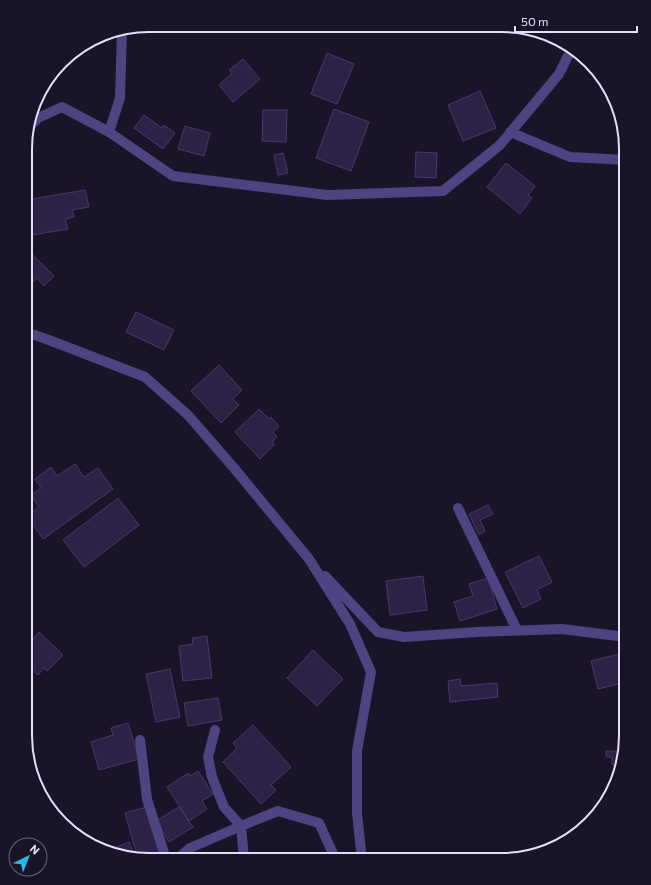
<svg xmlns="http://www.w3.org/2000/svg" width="651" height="885" viewBox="0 0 651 885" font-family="Commissioner,sans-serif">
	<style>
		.building { fill: #2d2246; stroke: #47376f }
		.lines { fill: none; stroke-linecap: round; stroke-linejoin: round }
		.minor { stroke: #4d4481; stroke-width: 10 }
		.rim { fill: none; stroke: #e4defb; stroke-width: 2 }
	</style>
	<rect width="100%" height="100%" fill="#191428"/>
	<g class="building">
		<polygon points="327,53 354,64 337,104 311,94"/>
		<polygon points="243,59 260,79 233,102 219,85 232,73 229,70"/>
		<polygon points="480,91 496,128 463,141 448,105"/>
		<polygon points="334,109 369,122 351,171 316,158"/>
		<polygon points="263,110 287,110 286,142 262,141"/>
		<polygon points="144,115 162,128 164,125 175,133 163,149 134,128"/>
		<polygon points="185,126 210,133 204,156 178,149"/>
		<polygon points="416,152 437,153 436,178 415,177"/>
		<polygon points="283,153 288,173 278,175 274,155"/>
		<polygon points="506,163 535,186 528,195 532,198 520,214 487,187"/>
		<polygon points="85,190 89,207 72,210 74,217 65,219 68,229 26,236 26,200"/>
		<polygon points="26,248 54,276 44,286 37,278 26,289"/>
		<polygon points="136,312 174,330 164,350 126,332"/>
		<polygon points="219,365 242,390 233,399 239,405 221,423 191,391"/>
		<polygon points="259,409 269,419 271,417 279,426 273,432 277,437 272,442 274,445 260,459 235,432"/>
		<polygon points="75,464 84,477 98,468 113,489 43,539 27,516 39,507 31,495 41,488 35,479 51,467 57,476"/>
		<polygon points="118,498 139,525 84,567 63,540"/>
		<polygon points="488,505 493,514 480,520 485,531 479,535 469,514"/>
		<polygon points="539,556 552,582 537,590 541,599 523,608 505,572"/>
		<polygon points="423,576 427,610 390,615 386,581"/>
		<polygon points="488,578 497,609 460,621 454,602 473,596 469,584"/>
		<polygon points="39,632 63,655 47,671 44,668 38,675 25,663 25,641 29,636 33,639"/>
		<polygon points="207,636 212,678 183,681 179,646 193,644 192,638"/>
		<polygon points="313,650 343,679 317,706 287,678"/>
		<polygon points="619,654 626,682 598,689 591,661"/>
		<polygon points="170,669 180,717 156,722 146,674"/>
		<polygon points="460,679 461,686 497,683 498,697 450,702 448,681"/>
		<polygon points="218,698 222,720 188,726 184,703"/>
		<polygon points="128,723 139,759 99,770 91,742 113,735 111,728"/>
		<polygon points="253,725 291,767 271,785 276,790 261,804 223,762 237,748 233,743"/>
		<polygon points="606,751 623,751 619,764 612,765 612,757 606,757"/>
		<polygon points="198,771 213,794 202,801 207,809 189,821 167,787 188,773 190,776"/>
		<polygon points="147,807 162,857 153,859 138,859 125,813"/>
		<polygon points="179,807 193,827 169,842 156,821"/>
		<polygon points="129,842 136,859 133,859 109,850"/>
	</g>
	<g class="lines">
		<g class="minor">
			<polyline points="27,129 38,118 62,107 109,132 173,176 327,195 443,191 500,145 559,74 572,48"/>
			<polyline points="109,132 120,98 122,30"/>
			<polyline points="510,132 570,157 626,160"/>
			<polyline points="26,332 49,340 145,377 188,415 234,468 309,559 350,624 371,672 357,751 357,813 362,860"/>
			<polyline points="458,508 517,630"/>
			<polyline points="325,576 378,632 404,637 477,632 562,629 626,637"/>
			<polyline points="215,730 208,757 212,777 224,807 241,826 244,859"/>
			<polyline points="140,740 147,799 166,859"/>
			<polyline points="177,859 190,848 241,826 278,811 319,823 336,860"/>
		</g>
	</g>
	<path d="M0 0H651V885H0ZM149 32H502A117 117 0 0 1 619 149V736A117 117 0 0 1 502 853H149A117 117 0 0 1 32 736V149A117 117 0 0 1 149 32Z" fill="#191428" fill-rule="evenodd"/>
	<path class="rim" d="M149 32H502A117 117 0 0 1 619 149V736A117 117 0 0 1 502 853H149A117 117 0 0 1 32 736V149A117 117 0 0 1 149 32Z"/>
	<g transform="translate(28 857) rotate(43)"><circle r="19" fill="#191428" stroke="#6a657c"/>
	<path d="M0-3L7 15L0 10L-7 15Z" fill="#22bde3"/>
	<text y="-6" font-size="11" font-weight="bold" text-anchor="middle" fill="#e4defb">N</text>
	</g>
	<path d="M515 26v6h122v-6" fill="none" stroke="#e4defb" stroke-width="2"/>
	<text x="521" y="26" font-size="12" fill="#e4defb" stroke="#191428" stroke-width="3" paint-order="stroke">50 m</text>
</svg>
